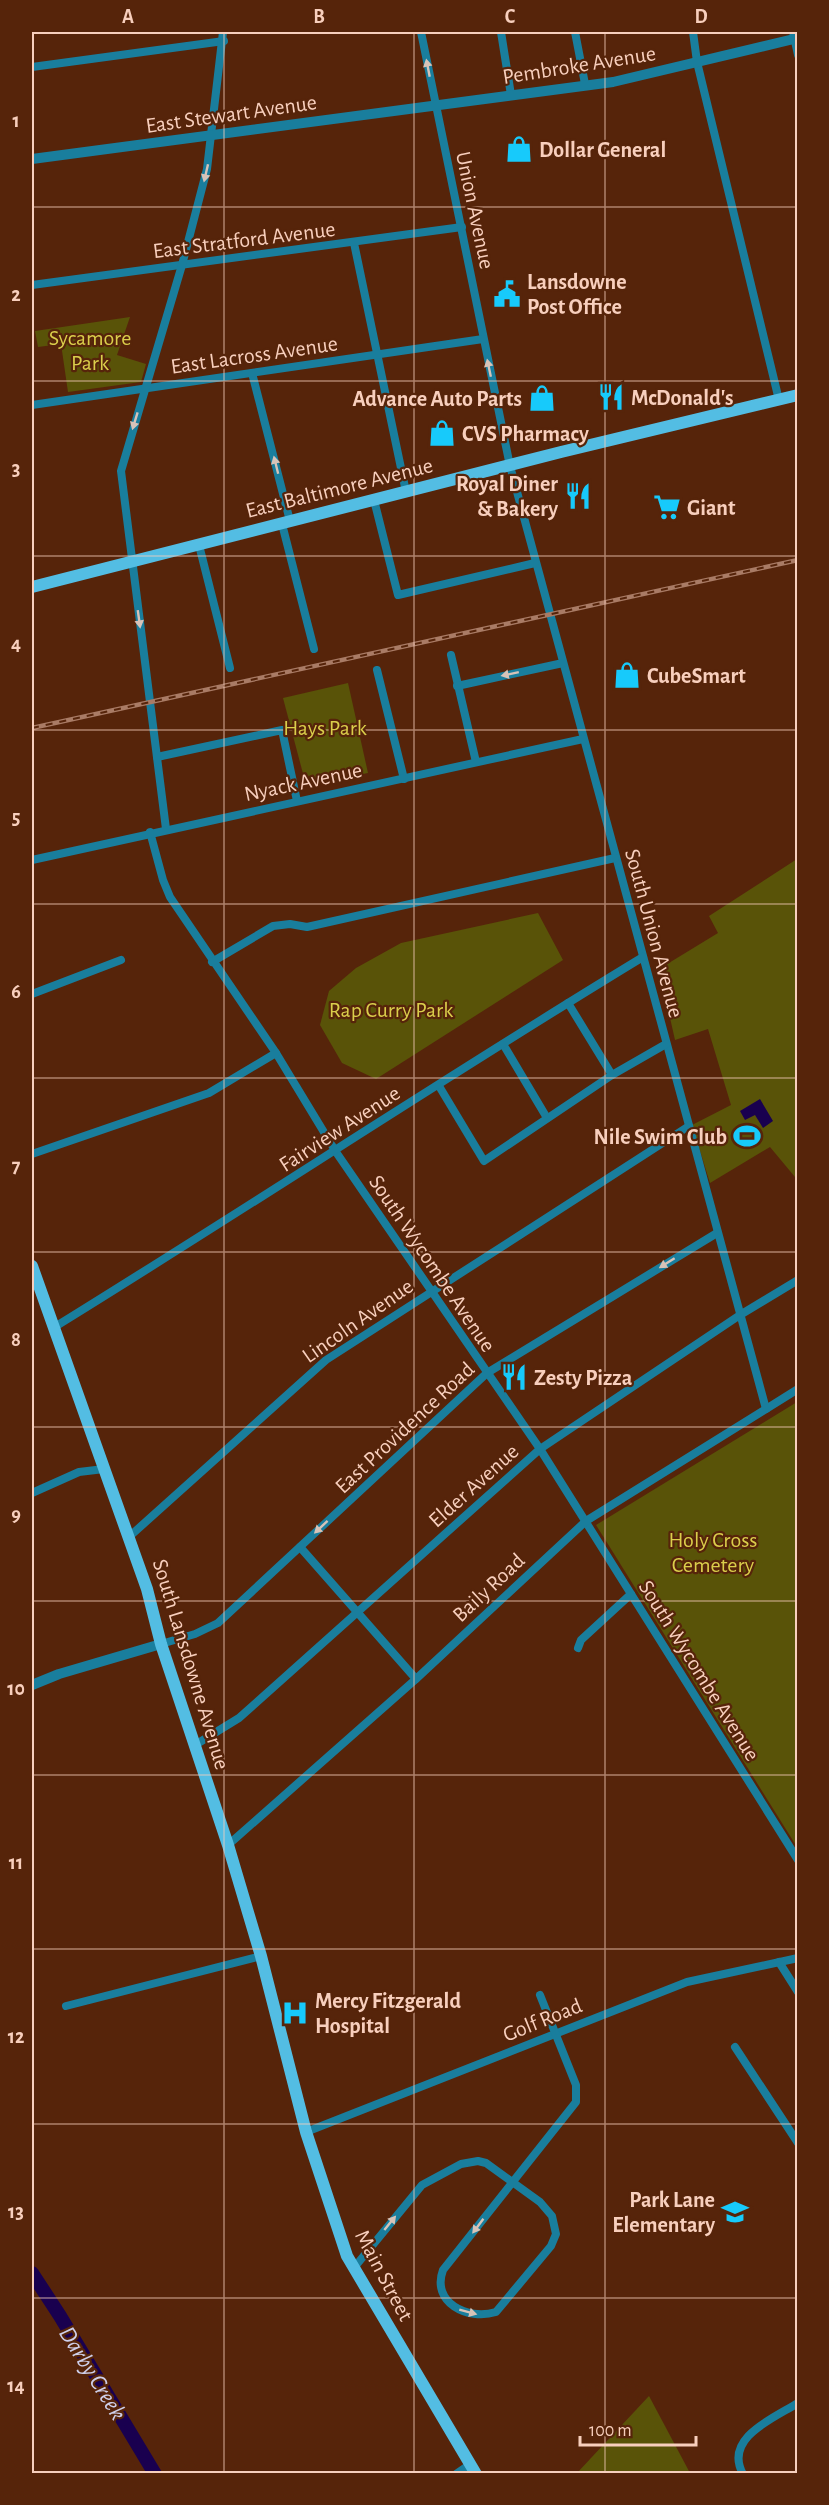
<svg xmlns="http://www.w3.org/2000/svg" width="829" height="2505" viewBox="0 0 829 2505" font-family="'Alegreya Sans',sans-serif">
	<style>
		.green { fill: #595308 }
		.water { fill: #19004f }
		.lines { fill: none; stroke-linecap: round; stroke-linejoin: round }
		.river { stroke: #19004f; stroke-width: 14 }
		.minor { stroke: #197e9d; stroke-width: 8 }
		.tertiary { stroke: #197e9d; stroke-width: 10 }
		.primary { stroke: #53bde3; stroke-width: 12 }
		.rail-casing { stroke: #a97b65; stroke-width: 4.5 }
		.rail { stroke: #56240a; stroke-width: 2; stroke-dasharray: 7; stroke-linecap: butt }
		.oneway { fill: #d7c3b8 }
		.grid { fill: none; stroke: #f8cfbd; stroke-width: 1.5; stroke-opacity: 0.55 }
		.labels { text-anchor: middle; stroke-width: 4.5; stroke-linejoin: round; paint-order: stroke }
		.street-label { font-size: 22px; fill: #f8cfbd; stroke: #56240a }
		.poi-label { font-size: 22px; font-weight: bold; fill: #f8cfbd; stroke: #56240a; text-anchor: start }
		.park-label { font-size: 22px; fill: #dace4b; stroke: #56240a }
		.water-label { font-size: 24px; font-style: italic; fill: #cecfea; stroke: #56240a }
		.neatline { fill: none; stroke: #f8cfbd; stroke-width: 2 }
		.grid-label { font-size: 20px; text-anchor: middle; font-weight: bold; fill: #f8cfbd }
	</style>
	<rect width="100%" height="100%" fill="#56240a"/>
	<g class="green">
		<polygon points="130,317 117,355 146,364 141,382 68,392 61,344 38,347 35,331"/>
		<polygon points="348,683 368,773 306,785 283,698"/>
		<polygon points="797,859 797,1175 795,1177 770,1147 710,1183 692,1125 731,1105 708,1029 675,1040 659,969 718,933 709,916"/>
		<polygon points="538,913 563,960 376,1079 342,1063 320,1025 329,991 356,968 401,943"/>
		<polygon points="797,1402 797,1847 596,1525"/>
		<polygon points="649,2396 690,2473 577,2473"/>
	</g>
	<polygon class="water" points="760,1099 773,1121 763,1128 755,1115 745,1120 740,1111"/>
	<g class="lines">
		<polyline class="river" points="32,2273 60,2316 155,2474"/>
		<g class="minor">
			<polyline points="421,32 510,466 766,1409"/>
			<polyline points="501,32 511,95"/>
			<polyline points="575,32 585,84"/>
			<polyline points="693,32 697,62 779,400"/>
			<polyline points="793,32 798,55"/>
			<polyline points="32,67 224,41"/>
			<polyline points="354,243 406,492"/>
			<polyline points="32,285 462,227"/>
			<polyline points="252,373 290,521"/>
			<polyline points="32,405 483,339"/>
			<polyline points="374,500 398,595 535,563"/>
			<polyline points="282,524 314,649"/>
			<polyline points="199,545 230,668"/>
			<polyline points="451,655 476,762"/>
			<polyline points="377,670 404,779"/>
			<polyline points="457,686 563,663"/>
			<polyline points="157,757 282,730 297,801"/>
			<polyline points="166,829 121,471 182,265 207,169 223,32"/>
			<polyline points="150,832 163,880 170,897 276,1053 336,1152 540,1449 798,1860"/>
			<polyline points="32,860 583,739"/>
			<polyline points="212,962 273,926 290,924 307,927 615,858"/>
			<polyline points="32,994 121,960"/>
			<polyline points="568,1003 612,1075"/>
			<polyline points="503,1044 547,1118"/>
			<polyline points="439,1086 484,1161 612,1075 666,1044"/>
			<polyline points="32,1154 209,1093 276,1053"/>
			<path d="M53 1328C251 1206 445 1077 643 957"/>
			<polyline points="32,1493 79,1472 104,1469"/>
			<polyline points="130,1536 326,1360 689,1126"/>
			<polyline points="300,1547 416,1679"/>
			<polyline points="161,1644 195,1634 218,1623 487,1373 717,1233"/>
			<polyline points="578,1648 581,1640 631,1594"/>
			<polyline points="195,1745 239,1718 540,1449 740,1315 798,1280"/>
			<polyline points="228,1845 416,1679 586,1521 798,1389"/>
			<polyline points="779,1962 798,1992"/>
			<polyline points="66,2006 261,1956"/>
			<polyline points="735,2047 798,2143"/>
			<polyline points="306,2132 687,1982 798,1958"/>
			<path d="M353 2269 422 2185 461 2164 478 2161 486 2163 540 2202 552 2216 556 2234 551 2246 496 2312C467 2321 431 2302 443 2270L576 2102V2085L540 1995"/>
			<polyline points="456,2474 469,2465"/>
			<path d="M743 2474C723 2438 774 2418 798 2403"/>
		</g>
		<g class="tertiary">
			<polyline points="32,159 613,82 798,38"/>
			<polyline points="32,1685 59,1674 161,1644"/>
		</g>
		<g class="primary">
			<polyline points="32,587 561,452 798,395"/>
			<polyline points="32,1266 147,1589 161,1644 228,1845 261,1956 306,2132 347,2256 476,2474"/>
		</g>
		<defs>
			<polyline id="rail" points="32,728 798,560"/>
		</defs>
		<use href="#rail" class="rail-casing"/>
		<use href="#rail" class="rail"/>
	</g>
	<defs><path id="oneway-solid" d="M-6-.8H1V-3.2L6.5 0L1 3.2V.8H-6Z" transform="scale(1.5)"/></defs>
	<g class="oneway">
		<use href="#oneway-solid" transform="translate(428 68) rotate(-101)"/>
		<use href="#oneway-solid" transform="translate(206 173) rotate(103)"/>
		<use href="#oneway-solid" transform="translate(489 368) rotate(-102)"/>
		<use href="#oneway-solid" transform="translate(135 421) rotate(107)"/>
		<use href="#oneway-solid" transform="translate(276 465) rotate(-104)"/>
		<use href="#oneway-solid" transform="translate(139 619) rotate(82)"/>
		<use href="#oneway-solid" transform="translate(510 674) rotate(168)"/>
		<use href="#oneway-solid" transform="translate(667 1263) rotate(148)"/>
		<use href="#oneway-solid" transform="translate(321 1527) rotate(137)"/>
		<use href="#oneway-solid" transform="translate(390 2223) rotate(-51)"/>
		<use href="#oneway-solid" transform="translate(478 2226) rotate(127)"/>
		<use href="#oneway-solid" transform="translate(468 2312) rotate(15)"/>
	</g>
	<path class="grid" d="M224 32V2474M414 32V2474M605 32V2474M32 207H798M32 381H798M32 556H798M32 730H798M32 904H798M32 1078H798M32 1252H798M32 1427H798M32 1601H798M32 1775H798M32 1949H798M32 2124H798M32 2298H798"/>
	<defs>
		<symbol id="shop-bare" viewBox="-9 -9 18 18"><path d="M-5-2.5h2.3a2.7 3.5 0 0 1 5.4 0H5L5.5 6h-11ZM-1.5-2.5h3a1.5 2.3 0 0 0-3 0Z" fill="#17cafb" stroke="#56240a" stroke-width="2.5" paint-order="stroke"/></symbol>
		<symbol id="civic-bare" viewBox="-9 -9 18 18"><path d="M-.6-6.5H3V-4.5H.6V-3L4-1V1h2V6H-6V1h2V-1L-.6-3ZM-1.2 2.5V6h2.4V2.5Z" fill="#17cafb" stroke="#56240a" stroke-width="2.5" paint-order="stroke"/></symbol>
		<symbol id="restaurant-bare" viewBox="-9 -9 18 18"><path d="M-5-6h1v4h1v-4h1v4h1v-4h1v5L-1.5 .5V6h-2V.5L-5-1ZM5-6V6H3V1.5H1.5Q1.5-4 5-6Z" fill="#17cafb" stroke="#56240a" stroke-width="2.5" paint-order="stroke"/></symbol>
		<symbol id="supermarket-bare" viewBox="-9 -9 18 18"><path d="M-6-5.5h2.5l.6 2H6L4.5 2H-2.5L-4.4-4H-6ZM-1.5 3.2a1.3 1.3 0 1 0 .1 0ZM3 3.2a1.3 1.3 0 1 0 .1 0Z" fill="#17cafb" stroke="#56240a" stroke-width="2.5" paint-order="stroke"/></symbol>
		<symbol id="stadium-bare" viewBox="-9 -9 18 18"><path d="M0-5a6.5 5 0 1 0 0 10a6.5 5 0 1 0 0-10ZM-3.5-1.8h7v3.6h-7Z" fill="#17cafb" stroke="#56240a" stroke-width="2.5" paint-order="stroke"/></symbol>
		<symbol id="hospital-bare" viewBox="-9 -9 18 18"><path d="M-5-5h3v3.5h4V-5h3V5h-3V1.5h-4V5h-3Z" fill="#17cafb" stroke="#56240a" stroke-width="2.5" paint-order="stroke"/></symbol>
		<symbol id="school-bare" viewBox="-9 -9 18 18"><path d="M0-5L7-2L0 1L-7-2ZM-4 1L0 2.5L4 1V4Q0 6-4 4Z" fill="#17cafb" stroke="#56240a" stroke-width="2.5" paint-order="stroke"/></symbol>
	</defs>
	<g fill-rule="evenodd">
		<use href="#shop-bare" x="500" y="130" width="38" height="38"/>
		<use href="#civic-bare" x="488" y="275" width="38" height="38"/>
		<use href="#restaurant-bare" x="592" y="378" width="38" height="38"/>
		<use href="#shop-bare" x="523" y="379" width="38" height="38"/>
		<use href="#shop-bare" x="423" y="414" width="38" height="38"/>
		<use href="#restaurant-bare" x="559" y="477" width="38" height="38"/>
		<use href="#supermarket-bare" x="648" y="488" width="38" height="38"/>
		<use href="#shop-bare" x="608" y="656" width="38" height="38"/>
		<use href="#stadium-bare" x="728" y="1117" width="38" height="38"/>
		<use href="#restaurant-bare" x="495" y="1358" width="38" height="38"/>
		<use href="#hospital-bare" x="276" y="1994" width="38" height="38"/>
		<use href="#school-bare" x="716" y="2193" width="38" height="38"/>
	</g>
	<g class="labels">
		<g class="street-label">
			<text transform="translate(579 64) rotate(-9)" y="8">Pembroke Avenue</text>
			<text transform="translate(231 113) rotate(-8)" y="8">East Stewart Avenue</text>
			<text transform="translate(476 210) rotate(78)" y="8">Union Avenue</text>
			<text transform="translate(244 239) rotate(-7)" y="8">East Stratford Avenue</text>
			<text transform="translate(254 354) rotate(-8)" y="8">East Lacross Avenue</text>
			<text transform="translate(339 487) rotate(-14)" y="8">East Baltimore Avenue</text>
			<text transform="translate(303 781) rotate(-12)" y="8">Nyack Avenue</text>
			<text transform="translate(655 933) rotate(75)" y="8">South Union Avenue</text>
			<text transform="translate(339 1128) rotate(-33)" y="8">Fairview Avenue</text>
			<text transform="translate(433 1263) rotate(56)" y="8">South Wycombe Avenue</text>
			<text transform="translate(357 1320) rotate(-35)" y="8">Lincoln Avenue</text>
			<text transform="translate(404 1427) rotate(-43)" y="8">East Providence Road</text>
			<text transform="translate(473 1485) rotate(-42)" y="8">Elder Avenue</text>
			<text transform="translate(488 1587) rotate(-43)" y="8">Baily Road</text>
			<text transform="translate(192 1664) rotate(73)" y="8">South Lansdowne Avenue</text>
			<text transform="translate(700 1670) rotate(58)" y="8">South Wycombe Avenue</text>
			<text transform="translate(542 2019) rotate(-22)" y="8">Golf Road</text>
			<text transform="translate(385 2275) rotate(62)" y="8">Main Street</text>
		</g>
		<g class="poi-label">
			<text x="539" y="157">Dollar General</text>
			<text x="527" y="289">Lansdowne<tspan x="527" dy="25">Post Office</tspan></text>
			<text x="631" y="405">McDonald's</text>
			<text x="522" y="406" text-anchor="end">Advance Auto Parts</text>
			<text x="462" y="441">CVS Pharmacy</text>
			<text x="558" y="491" text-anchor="end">Royal Diner<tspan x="558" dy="25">&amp; Bakery</tspan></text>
			<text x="687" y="515">Giant</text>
			<text x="647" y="683">CubeSmart</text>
			<text x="727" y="1144" text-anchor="end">Nile Swim Club</text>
			<text x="534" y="1385">Zesty Pizza</text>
			<text x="315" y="2008">Mercy Fitzgerald<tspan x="315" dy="25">Hospital</tspan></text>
			<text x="715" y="2207" text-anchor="end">Park Lane<tspan x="715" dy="25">Elementary</tspan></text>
		</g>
		<g class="park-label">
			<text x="90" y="345">Sycamore<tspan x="90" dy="25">Park</tspan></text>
			<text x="325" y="735">Hays Park</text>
			<text x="391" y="1017">Rap Curry Park</text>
			<text x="713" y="1547">Holy Cross<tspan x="713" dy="25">Cemetery</tspan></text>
		</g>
		<g class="water-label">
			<text transform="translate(93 2373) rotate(58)" y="8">Darby Creek</text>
		</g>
	</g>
	<rect width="829" height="2505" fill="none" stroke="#56240a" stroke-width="66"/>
	<path d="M580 2436v9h116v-9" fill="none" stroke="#f8cfbd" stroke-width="3"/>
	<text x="589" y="2436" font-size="18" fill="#f8cfbd" stroke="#56240a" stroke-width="4.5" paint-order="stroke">100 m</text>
	<rect x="33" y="33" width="763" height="2439" class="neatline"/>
	<g class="grid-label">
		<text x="128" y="23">A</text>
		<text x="319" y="23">B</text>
		<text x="510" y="23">C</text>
		<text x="701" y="23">D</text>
		<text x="16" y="127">1</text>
		<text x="16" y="301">2</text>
		<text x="16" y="475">3</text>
		<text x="16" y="650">4</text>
		<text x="16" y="824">5</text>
		<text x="16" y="998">6</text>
		<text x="16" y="1172">7</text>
		<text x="16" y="1346">8</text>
		<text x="16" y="1521">9</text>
		<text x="16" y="1695">10</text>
		<text x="16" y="1869">11</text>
		<text x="16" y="2043">12</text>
		<text x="16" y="2218">13</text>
		<text x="16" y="2392">14</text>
	</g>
</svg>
